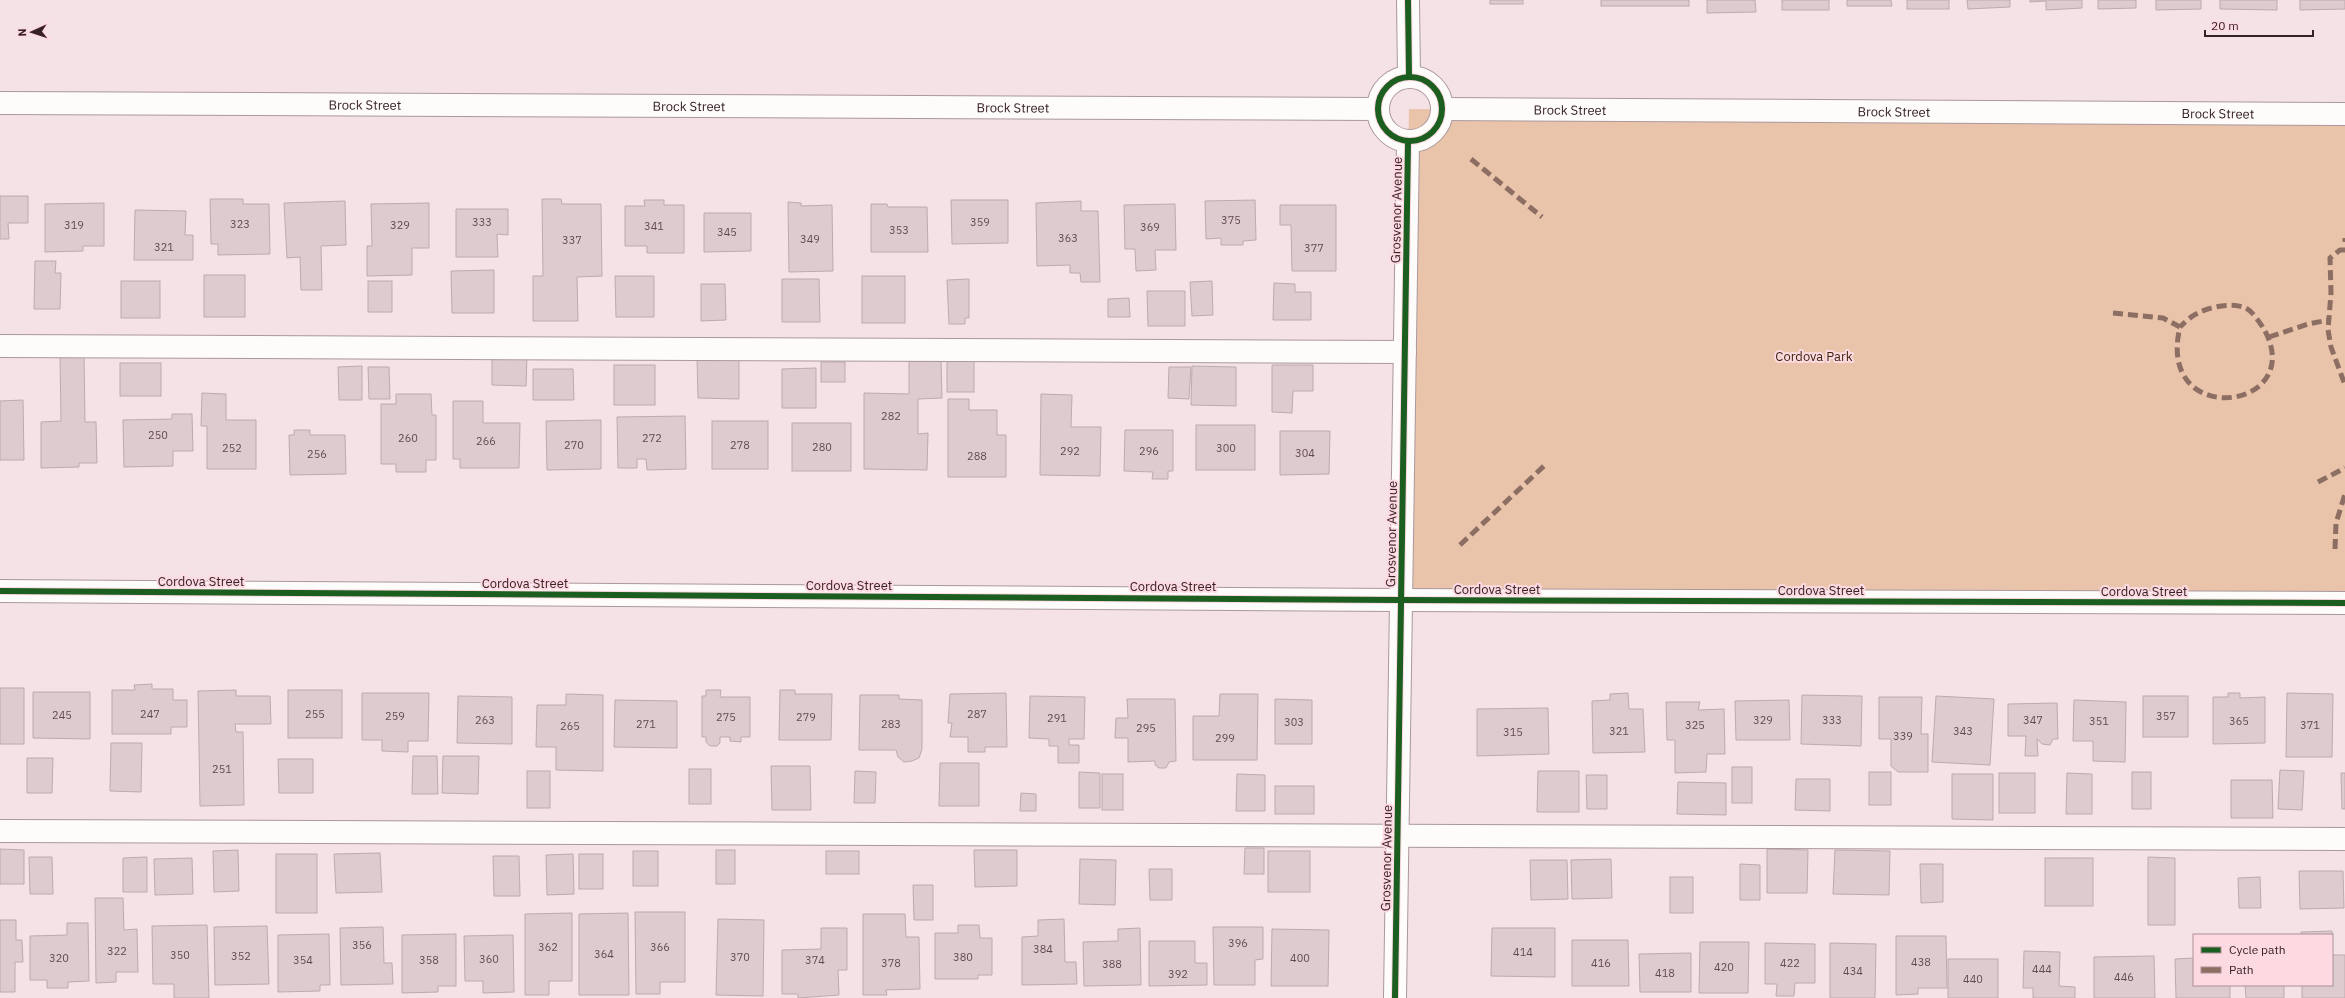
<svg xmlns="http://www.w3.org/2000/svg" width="2345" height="998" viewBox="0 0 2345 998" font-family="'IBM Plex Sans',sans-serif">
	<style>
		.green { fill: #e9c4ab }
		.building { fill: #decbcf; stroke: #bdaaae }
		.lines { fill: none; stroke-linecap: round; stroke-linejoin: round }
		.minor-casing { stroke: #aa989c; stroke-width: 24 }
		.minor { stroke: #fefbfb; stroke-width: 22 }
		.quiet { stroke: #8d6e63; stroke-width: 5; stroke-dasharray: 10 5; stroke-linecap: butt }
		.cycleway-casing { stroke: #fddae1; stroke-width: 8 }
		.cycleway { stroke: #1b5e20; stroke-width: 6 }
		.labels { text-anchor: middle; stroke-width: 4; stroke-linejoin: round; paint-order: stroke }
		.number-label { font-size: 11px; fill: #604c50 }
		.street-label { font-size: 13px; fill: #362126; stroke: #fddae1 }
		.park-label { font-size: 13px; fill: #3e2710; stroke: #fddae1 }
	</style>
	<rect width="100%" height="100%" fill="#f5e2e6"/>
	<polygon class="green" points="1409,109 2345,114 2345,603 1400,600"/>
	<g class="building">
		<rect x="1490" y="0" width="33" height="4"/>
		<rect x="1601" y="0" width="88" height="6"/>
		<polygon points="1707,0 1755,0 1756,12 1707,13"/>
		<rect x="1782" y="0" width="47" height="10"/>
		<polygon points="1847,0 1891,0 1892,6 1847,6"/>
		<rect x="1907" y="0" width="42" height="9"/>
		<polygon points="1967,0 2010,0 2010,7 1968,9"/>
		<polygon points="2030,0 2082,0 2082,8 2046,10 2046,1 2030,2"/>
		<polygon points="2098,0 2136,0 2136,8 2098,9"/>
		<polygon points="2156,0 2201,0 2201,9 2156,10"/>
		<polygon points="2220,0 2277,0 2277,10 2220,9"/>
		<polygon points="2300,0 2345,0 2345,9 2300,10"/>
		<polygon points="0,196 28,196 28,223 8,223 9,239 0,239"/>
		<polygon points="210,199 243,199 243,204 269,204 270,254 218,255 218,244 211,244"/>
		<polygon points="542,199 561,199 562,204 601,204 602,276 577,277 578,321 533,321 533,276 543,276"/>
		<polygon points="644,200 664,200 664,205 684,205 684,253 647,253 647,246 625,246 625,206 645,206"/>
		<polygon points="951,200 1008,200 1008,243 952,244"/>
		<polygon points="1255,200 1256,240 1243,241 1243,245 1221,245 1221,238 1206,239 1205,201"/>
		<polygon points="345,201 346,245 321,246 322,290 301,290 300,257 287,258 284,203"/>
		<polygon points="1081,201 1081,211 1098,211 1100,282 1081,282 1080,273 1070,273 1070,265 1037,266 1036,203"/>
		<polygon points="788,202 801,203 801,206 832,205 833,271 789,272"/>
		<polygon points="104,203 104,246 83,246 83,251 45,252 45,204"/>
		<polygon points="429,203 429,248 412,248 412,275 367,276 367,246 372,246 371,204"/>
		<polygon points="871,204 887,204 888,207 927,207 928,252 871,252"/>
		<polygon points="1175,204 1176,250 1155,250 1156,270 1136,271 1135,249 1125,249 1124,205"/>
		<polygon points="1280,205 1336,205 1336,271 1292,271 1291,225 1280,225"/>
		<polygon points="456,209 508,209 508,235 497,234 498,257 456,257"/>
		<polygon points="135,210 186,211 185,235 193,235 193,260 134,260"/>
		<polygon points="704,213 751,213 751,251 704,252"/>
		<polygon points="35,261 56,261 55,273 61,273 60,309 34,309"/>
		<polygon points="494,270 494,313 452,313 451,271"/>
		<rect x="204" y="275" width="41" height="42"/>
		<polygon points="615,276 654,276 654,317 616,317"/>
		<rect x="862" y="276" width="43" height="47"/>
		<polygon points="782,279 819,279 820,322 782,322"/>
		<polygon points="969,279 969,318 965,318 965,324 949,324 947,280"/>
		<rect x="121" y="281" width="39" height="37"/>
		<rect x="368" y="281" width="24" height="31"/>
		<polygon points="1212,281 1213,315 1192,316 1190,282"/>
		<polygon points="1274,283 1295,284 1295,292 1311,292 1311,320 1273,320"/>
		<polygon points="701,284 725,284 726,320 701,321"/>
		<polygon points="1147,291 1185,291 1185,326 1148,326"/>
		<polygon points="1129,298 1130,317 1108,317 1108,299"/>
		<polygon points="60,355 84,355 85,422 96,422 97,463 79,463 79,467 41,468 41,422 61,421"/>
		<polygon points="492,355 527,356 526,386 492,385"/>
		<polygon points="697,359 739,359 739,399 698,398"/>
		<rect x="947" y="360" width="27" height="32"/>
		<polygon points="909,361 941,361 942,398 918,399 918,434 928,433 927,470 864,469 864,393 909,394"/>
		<rect x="821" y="362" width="24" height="20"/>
		<rect x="120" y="363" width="41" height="33"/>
		<rect x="614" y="365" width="41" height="40"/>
		<polygon points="1272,365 1313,365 1313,391 1293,391 1292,413 1272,412"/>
		<polygon points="362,366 362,400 339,400 338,367"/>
		<polygon points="1192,366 1236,367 1236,406 1191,405"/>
		<polygon points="368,367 389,367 390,399 369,399"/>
		<polygon points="1169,367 1191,367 1189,399 1168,398"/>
		<polygon points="816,368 816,408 782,408 782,369"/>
		<polygon points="533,369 573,369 574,400 533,400"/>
		<polygon points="202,393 226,394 226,420 256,420 256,469 207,469 207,426 201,426"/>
		<polygon points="396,394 431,394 432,415 436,415 436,460 426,460 426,472 396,472 396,464 381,464 381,404 396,404"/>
		<polygon points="1041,394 1072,395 1071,427 1101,427 1100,476 1040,475"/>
		<polygon points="948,399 969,399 969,410 997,410 997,435 1006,435 1006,477 948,477"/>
		<polygon points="23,400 24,460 0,460 0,401"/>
		<polygon points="453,401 483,401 483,423 520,423 519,468 460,468 460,459 453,459"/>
		<polygon points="172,414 192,414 193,451 173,451 173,466 124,467 123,420 172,419"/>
		<polygon points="685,416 686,469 647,470 646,459 637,459 637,468 618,468 617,417"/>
		<polygon points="601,420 601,469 547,470 546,421"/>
		<rect x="712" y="421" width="56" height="48"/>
		<rect x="792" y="423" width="59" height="48"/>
		<rect x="1196" y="425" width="59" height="45"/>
		<polygon points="294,430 310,430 310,435 345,435 346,474 290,475 289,435 294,435"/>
		<polygon points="1125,430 1173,430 1173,471 1168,471 1168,479 1152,479 1153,472 1124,471"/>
		<polygon points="1280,431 1330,431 1329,474 1280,475"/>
		<polygon points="152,684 152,689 173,689 173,700 187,700 187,727 171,727 171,734 112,734 112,690 135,690 134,685"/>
		<rect x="0" y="688" width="24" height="56"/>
		<polygon points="236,690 236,696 270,696 271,724 235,724 236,732 243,732 244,805 200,806 198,691"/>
		<rect x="288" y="690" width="54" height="48"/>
		<polygon points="706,690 721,690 720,697 750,697 750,737 741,737 741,742 730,741 730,737 720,737 720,743 717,746 710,746 706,742 706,737 702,737 702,696 706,696"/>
		<polygon points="780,690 795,690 795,694 832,694 831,740 779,740"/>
		<polygon points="33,692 90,692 90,739 33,738"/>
		<polygon points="362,693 429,693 428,741 408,741 408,752 382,751 382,740 362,740"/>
		<polygon points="1006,693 1007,747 985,747 985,752 968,752 968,737 950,737 952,723 948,723 950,694"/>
		<polygon points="1628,693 1629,709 1643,709 1645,752 1593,753 1592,701 1610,700 1610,694"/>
		<polygon points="2228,693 2240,693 2240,698 2265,697 2265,743 2213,744 2213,697 2228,697"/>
		<polygon points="2287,693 2333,694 2332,757 2286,757"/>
		<polygon points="566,694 603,695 603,771 556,770 556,747 536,747 537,705 566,705"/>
		<polygon points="1220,694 1258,694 1257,760 1193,760 1193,716 1219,716"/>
		<polygon points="860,695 899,695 899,699 922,700 922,749 919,758 912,761 904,762 898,757 896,750 859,750"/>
		<polygon points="1802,695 1862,696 1861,746 1801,744"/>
		<polygon points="458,696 512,697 512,744 457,743"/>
		<polygon points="1030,696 1085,697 1084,739 1069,739 1069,745 1079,745 1079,763 1058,763 1058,746 1049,746 1049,739 1029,738"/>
		<polygon points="1936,696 1994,699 1990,765 1932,762"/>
		<rect x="2143" y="696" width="45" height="41"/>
		<polygon points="1879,697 1922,697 1921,734 1928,734 1928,772 1898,772 1891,766 1891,739 1879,739"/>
		<polygon points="1127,699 1175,699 1176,761 1169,762 1166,768 1159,768 1155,765 1155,761 1128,762 1128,738 1115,738 1116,718 1128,718"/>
		<polygon points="1275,699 1312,700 1312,744 1275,744"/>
		<polygon points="615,700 677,701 677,748 614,747"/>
		<polygon points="1789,700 1790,740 1736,740 1735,701"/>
		<polygon points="2074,700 2126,702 2125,762 2093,761 2093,741 2073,741"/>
		<polygon points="1666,702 1700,702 1698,710 1724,709 1725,754 1707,754 1706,772 1675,773 1675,740 1667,740"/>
		<polygon points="2057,703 2058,739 2053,739 2050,745 2042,744 2037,739 2038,756 2025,756 2026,736 2008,736 2008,704"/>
		<polygon points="1548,708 1549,754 1477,756 1477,709"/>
		<polygon points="111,743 142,743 141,792 110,791"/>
		<polygon points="413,756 437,756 438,794 412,794"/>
		<polygon points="443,756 479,756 478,794 442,793"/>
		<polygon points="27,758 53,758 52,793 27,793"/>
		<polygon points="278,759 313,759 313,793 279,793"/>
		<polygon points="940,763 979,763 979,806 939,806"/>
		<polygon points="771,766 810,766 811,810 772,810"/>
		<rect x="1732" y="767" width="20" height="36"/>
		<rect x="689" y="769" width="22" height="35"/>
		<polygon points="2280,770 2304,771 2302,810 2278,809"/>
		<rect x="527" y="771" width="23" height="37"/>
		<polygon points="855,771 876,772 875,803 854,803"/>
		<polygon points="1538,771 1579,771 1579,812 1537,812"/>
		<polygon points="1079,772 1100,773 1100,808 1079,808"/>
		<rect x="1869" y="772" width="22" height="33"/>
		<rect x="2132" y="772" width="19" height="37"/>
		<rect x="1999" y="773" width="36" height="40"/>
		<polygon points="2067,773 2092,774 2092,814 2066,814"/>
		<polygon points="2341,773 2345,773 2345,809 2342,809"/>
		<rect x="1102" y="774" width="21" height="36"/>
		<polygon points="1237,774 1265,775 1265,811 1236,811"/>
		<polygon points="1952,774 1993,774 1993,820 1952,819"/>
		<polygon points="1586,775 1607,775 1607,809 1587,809"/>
		<polygon points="1796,779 1830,779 1830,811 1795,810"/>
		<polygon points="2231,780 2272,780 2273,818 2231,818"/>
		<polygon points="1678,782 1726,783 1726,815 1677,814"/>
		<rect x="1275" y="786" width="39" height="28"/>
		<polygon points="1021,793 1036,794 1036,811 1020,811"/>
		<polygon points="1245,848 1264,848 1264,874 1244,874"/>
		<polygon points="0,849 24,850 24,884 0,884"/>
		<polygon points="1767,849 1808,850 1807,893 1767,893"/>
		<polygon points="238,850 239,891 214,892 213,851"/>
		<rect x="716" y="850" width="19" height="34"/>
		<polygon points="974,850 1017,850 1017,886 975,887"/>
		<polygon points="1835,850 1890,851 1889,895 1833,894"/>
		<rect x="633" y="851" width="25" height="35"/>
		<rect x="826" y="851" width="33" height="23"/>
		<rect x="1268" y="851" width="42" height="41"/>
		<polygon points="380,853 382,892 336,893 334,854"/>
		<rect x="276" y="854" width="41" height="59"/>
		<polygon points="573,854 574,894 547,895 546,855"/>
		<rect x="579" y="854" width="24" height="35"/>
		<polygon points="493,856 519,856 520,896 494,896"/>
		<polygon points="29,857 52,857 53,894 30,894"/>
		<polygon points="147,857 147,892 123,892 123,858"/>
		<polygon points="2148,857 2175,858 2175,925 2148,925"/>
		<polygon points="192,858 193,894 155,895 154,859"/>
		<rect x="2045" y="858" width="48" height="48"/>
		<polygon points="1080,859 1116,860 1115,905 1079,904"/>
		<polygon points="1611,859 1612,898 1572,899 1571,860"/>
		<polygon points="1530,860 1567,860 1568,899 1531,900"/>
		<polygon points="1740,864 1760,865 1760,900 1740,900"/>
		<polygon points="1920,864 1943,864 1943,902 1921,903"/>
		<polygon points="1149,869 1172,869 1172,900 1150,900"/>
		<polygon points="2299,871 2343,871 2344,908 2300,909"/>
		<rect x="1670" y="877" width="23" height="36"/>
		<polygon points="2260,877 2261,908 2239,908 2238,878"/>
		<polygon points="913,885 933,885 933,920 914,920"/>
		<polygon points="95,898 123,898 124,930 137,929 138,972 116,972 116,982 96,983"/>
		<polygon points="635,912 685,912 685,982 660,982 660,994 636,994"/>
		<polygon points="572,913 572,981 549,981 549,995 525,995 525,914"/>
		<polygon points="628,913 629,995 579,995 579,914"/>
		<polygon points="863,914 905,914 906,937 919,937 920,989 886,990 887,995 863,995"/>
		<polygon points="718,919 764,920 763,996 716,995"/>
		<polygon points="1064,919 1065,962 1076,962 1077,984 1022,985 1022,937 1038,936 1038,920"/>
		<polygon points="0,920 16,920 16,940 22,940 23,962 15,962 15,992 0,992"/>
		<polygon points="67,923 88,923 89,981 68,982 68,988 47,988 47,980 30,980 30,936 67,935"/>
		<polygon points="207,925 209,998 174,998 174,984 153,984 152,926"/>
		<polygon points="958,925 979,925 980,938 992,938 992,975 978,975 978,979 935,979 935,933 958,933"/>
		<polygon points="267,926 269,984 215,985 214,927"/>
		<polygon points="383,927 384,963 392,963 393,984 341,985 340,928"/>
		<polygon points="1213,927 1263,927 1263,959 1255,960 1255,985 1214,985"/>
		<polygon points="821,928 847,928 847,970 838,970 839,995 798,998 798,994 782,994 782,950 821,949"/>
		<polygon points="1140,928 1141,985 1084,986 1083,942 1118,941 1118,929"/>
		<polygon points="1492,928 1555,928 1555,977 1491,976"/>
		<polygon points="1272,929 1329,930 1328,986 1271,986"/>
		<polygon points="2332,931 2332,935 2301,935 2301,932"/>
		<polygon points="329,934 330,985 320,985 320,991 278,992 278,935"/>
		<polygon points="456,934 456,986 438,986 438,992 402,993 402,935"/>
		<polygon points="513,935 514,992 483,993 483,981 465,981 464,936"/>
		<polygon points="1896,936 1946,936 1947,988 1918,988 1918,994 1896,995"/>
		<polygon points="1572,940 1628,940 1629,986 1572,986"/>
		<polygon points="1149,941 1195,941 1195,963 1207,963 1207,985 1149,986"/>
		<polygon points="1700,942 1749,942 1748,993 1699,993"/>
		<polygon points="2332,942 2332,955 2345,955 2345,998 2302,998 2302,985 2332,985"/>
		<polygon points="1765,943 1815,944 1815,983 1795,983 1794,996 1776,996 1777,984 1765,984"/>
		<polygon points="1830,943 1876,944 1875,998 1830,998"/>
		<polygon points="2024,951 2060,952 2059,986 2075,987 2075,998 2033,998 2033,988 2023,988"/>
		<polygon points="1691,953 1691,992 1640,992 1639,954"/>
		<polygon points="2154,956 2155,998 2094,998 2094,957"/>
		<polygon points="2194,958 2194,985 2230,985 2230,998 2176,998 2175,959"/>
		<rect x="1948" y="959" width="50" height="39"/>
		<polygon points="2245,985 2284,985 2284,998 2246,998"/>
	</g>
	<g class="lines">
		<defs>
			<g id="minor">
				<polyline points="1408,0 1409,76"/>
				<circle cx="1410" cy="109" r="32"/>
				<path id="s1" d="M0 103 1377 109"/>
				<path id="s2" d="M1442 109 2345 114"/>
				<polyline points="0,346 1405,352"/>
				<polyline points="0,591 1400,600 2345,603"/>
				<polyline points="0,831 2345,839"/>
				<polyline points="1395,998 1408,142"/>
			</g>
		</defs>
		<use href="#minor" class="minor-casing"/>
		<use href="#minor" class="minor"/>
		<g class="quiet">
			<polyline points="1471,159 1542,217"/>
			<polyline points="2345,238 2345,242"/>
			<polyline points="2345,250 2340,250 2330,258 2331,293 2328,330 2331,347 2345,385"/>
			<path d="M2113 313 2163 318 2180 327C2155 430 2307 411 2265 331 2261 324 2253 312 2246 308 2231 302 2209 307 2196 314 2190 317 2184 323 2180 327"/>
			<polyline points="2269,337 2308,324 2329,320"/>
			<polyline points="2318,482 2345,468"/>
			<polyline points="1460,545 1545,465"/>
			<polyline points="2335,549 2336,523 2345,494"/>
		</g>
		<defs>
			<g id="cycleway">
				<polyline points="1408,0 1409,76"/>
				<circle cx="1410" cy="109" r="32"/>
				<polyline points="0,591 1400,600 2345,603"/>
				<polyline points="1395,998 1408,142"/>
			</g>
		</defs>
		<use href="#cycleway" class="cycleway-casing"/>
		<use href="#cycleway" class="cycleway"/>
	</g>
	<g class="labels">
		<g class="number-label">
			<text x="1231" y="224">375</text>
			<text x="482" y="226">333</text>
			<text x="980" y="226">359</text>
			<text x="240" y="228">323</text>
			<text x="74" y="229">319</text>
			<text x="400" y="229">329</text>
			<text x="654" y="230">341</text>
			<text x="1150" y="231">369</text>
			<text x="899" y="234">353</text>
			<text x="727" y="236">345</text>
			<text x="1068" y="242">363</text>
			<text x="810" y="243">349</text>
			<text x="572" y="244">337</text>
			<text x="164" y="251">321</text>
			<text x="1314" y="252">377</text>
			<text x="891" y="420">282</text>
			<text x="158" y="439">250</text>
			<text x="408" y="442">260</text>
			<text x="652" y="442">272</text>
			<text x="486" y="445">266</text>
			<text x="574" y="449">270</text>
			<text x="740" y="449">278</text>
			<text x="822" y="451">280</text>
			<text x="232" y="452">252</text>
			<text x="1226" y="452">300</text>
			<text x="1070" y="455">292</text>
			<text x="1149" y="455">296</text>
			<text x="1305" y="457">304</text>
			<text x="317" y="458">256</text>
			<text x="977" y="460">288</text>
			<text x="150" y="718">247</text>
			<text x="315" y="718">255</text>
			<text x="977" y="718">287</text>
			<text x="62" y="719">245</text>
			<text x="395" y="720">259</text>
			<text x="2166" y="720">357</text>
			<text x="726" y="721">275</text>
			<text x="806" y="721">279</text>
			<text x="1057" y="722">291</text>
			<text x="485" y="724">263</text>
			<text x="1763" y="724">329</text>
			<text x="1832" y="724">333</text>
			<text x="2033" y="724">347</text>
			<text x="2099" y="725">351</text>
			<text x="2239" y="725">365</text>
			<text x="1294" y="726">303</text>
			<text x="646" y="728">271</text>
			<text x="891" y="728">283</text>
			<text x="1695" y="729">325</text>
			<text x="2310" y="729">371</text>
			<text x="570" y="730">265</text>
			<text x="1146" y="732">295</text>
			<text x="1619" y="735">321</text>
			<text x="1963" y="735">343</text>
			<text x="1513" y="736">315</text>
			<text x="1903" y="740">339</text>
			<text x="1225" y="742">299</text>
			<text x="222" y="773">251</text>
			<text x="1238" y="947">396</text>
			<text x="362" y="949">356</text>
			<text x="548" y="951">362</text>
			<text x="660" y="951">366</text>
			<text x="1043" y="953">384</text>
			<text x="117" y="955">322</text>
			<text x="1523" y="956">414</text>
			<text x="604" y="958">364</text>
			<text x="180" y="959">350</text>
			<text x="241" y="960">352</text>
			<text x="740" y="961">370</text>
			<text x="963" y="961">380</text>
			<text x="59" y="962">320</text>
			<text x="1300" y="962">400</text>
			<text x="489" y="963">360</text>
			<text x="303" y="964">354</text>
			<text x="429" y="964">358</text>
			<text x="815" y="964">374</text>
			<text x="1921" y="966">438</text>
			<text x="891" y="967">378</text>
			<text x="1601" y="967">416</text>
			<text x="1790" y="967">422</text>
			<text x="1112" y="968">388</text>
			<text x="1724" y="971">420</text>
			<text x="2042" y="973">444</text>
			<text x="1853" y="975">434</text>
			<text x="1665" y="977">418</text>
			<text x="1178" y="978">392</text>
			<text x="2124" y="981">446</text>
			<text x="1973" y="983">440</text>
		</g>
		<g class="street-label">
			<text dy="5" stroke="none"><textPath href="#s1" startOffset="365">Brock Street</textPath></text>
			<text dy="5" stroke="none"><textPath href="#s1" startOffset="689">Brock Street</textPath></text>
			<text dy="5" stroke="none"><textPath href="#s1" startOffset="1013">Brock Street</textPath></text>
			<text dy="5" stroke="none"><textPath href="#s2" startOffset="128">Brock Street</textPath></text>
			<text dy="5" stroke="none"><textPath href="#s2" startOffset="452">Brock Street</textPath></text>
			<text dy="5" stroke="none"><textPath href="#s2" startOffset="776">Brock Street</textPath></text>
			<text transform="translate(1396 210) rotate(-89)" y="5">Grosvenor Avenue</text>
			<text transform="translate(1391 534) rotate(-89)" y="5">Grosvenor Avenue</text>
			<text x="201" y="586">Cordova Street</text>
			<text x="525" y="588">Cordova Street</text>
			<text x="849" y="590">Cordova Street</text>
			<text x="1173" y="591">Cordova Street</text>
			<text x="1497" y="594">Cordova Street</text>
			<text x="1821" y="595">Cordova Street</text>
			<text x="2144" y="596">Cordova Street</text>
			<text transform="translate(1386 858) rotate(-89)" y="5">Grosvenor Avenue</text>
		</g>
		<g class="park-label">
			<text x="1814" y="361">Cordova Park</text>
		</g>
	</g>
	<rect x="2193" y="934" width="140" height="52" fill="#fddae1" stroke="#ad9096"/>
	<rect x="2201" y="947" width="20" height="6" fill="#1b5e20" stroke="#ad9096"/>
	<text x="2229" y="954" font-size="12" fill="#362126">Cycle path</text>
	<rect x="2201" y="967" width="20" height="6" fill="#8d6e63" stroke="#ad9096"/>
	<text x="2229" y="974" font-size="12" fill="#362126">Path</text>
	<g transform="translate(32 32) rotate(267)" stroke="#fddae1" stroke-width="3" paint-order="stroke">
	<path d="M0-3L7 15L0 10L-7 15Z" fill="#362126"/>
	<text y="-6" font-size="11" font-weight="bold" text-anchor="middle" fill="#362126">N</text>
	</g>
	<path d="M2205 30v6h108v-6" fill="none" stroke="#362126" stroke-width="2"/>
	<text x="2211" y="30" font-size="12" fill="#362126" stroke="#fddae1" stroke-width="3" paint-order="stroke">20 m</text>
</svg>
